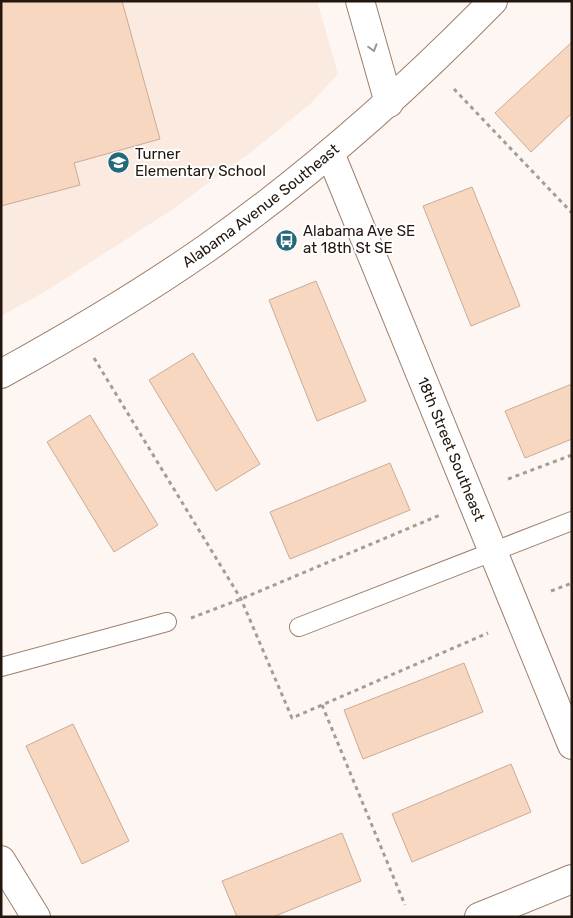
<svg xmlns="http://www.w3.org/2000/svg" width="573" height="918" viewBox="0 0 573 918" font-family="Rubik,sans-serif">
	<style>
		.built { fill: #faeadf }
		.building { fill: #f8d7c1; stroke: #caab96 }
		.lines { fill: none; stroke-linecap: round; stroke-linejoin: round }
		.lane-casing { stroke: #9d7f6b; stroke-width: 20 }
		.street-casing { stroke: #9d7f6b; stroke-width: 30 }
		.secondary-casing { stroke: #9d7f6b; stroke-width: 30 }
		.path { stroke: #a59c96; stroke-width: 3; stroke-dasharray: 4 4; stroke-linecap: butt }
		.lane { stroke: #fff; stroke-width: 18 }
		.street { stroke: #fff; stroke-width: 28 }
		.secondary { stroke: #fff; stroke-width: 28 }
		.oneway { stroke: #9c9693 }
		.labels { text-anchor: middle; stroke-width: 4; stroke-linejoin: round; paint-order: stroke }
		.poi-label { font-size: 15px; fill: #22160e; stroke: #fff; text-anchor: start }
		.street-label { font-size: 15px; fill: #22160e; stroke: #fff }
	</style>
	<rect width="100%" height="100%" fill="#fdf6f2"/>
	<polygon class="built" points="1,1 317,1 338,74 311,103 255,149 170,211 46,291 1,316"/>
	<g class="building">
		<polygon points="1,1 122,1 160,139 74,163 80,185 1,206"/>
		<polygon points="572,42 572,113 531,152 495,113"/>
		<polygon points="472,187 520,306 471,326 423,206"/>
		<polygon points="316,281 366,401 317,421 269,300"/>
		<polygon points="193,353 260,464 216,491 149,380"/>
		<polygon points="572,384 572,439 525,458 505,411"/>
		<polygon points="90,415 158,525 114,552 47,442"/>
		<polygon points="390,463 410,510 290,559 270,512"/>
		<polygon points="464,663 483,712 363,759 344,710"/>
		<polygon points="73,724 129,841 82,864 26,746"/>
		<polygon points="511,764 531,812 412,862 392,814"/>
		<polygon points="342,833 361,881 273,917 237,917 222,881"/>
	</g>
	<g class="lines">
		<defs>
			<g id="lane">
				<polyline points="299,627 572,521"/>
				<polyline points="1,667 167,622"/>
			</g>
			<g id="street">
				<polyline points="360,1 389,103"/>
				<path id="s1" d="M330 153 572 745"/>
				<polyline points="479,917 572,879"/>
			</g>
			<g id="secondary">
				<path id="s2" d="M1 374C72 335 141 294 207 248 310 175 405 91 493 1"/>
				<polyline points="1,860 36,917"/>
			</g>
		</defs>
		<use href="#lane" class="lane-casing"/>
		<use href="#street" class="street-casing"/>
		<use href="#secondary" class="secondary-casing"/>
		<g class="path">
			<polyline points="454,89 572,213"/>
			<polyline points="94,358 241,599 292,718 488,633"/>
			<polyline points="508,479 572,455"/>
			<polyline points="551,591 572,583"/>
			<polyline points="191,618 241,599 440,515"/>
			<polyline points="322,705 405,905"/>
		</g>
		<use href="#lane" class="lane"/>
		<use href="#street" class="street"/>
		<use href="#secondary" class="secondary"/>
	</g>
	<defs><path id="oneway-chevron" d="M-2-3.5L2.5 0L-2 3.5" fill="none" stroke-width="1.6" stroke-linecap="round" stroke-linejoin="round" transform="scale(1.25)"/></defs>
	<use class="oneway" href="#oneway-chevron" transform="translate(373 48) rotate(74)"/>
	<defs>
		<symbol id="school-disc" viewBox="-11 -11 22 22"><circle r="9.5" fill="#25687a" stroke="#fff"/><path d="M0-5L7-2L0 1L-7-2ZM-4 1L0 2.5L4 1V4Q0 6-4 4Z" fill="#fff"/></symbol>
		<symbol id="bus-disc" viewBox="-11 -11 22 22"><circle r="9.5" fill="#25687a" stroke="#fff"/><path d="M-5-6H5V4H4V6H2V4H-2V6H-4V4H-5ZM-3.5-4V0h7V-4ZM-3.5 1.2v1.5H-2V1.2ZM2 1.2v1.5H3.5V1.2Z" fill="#fff"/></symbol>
	</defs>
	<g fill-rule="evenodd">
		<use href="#school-disc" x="106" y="150" width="25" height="25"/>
		<use href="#bus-disc" x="274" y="228" width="25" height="25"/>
	</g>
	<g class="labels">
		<g class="poi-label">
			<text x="135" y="159">Turner<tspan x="135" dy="17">Elementary School</tspan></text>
			<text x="303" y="236">Alabama Ave SE<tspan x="303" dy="17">at 18th St SE</tspan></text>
		</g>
		<g class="street-label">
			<text dy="5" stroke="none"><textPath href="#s2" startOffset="310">Alabama Avenue Southeast</textPath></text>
			<text dy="5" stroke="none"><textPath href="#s1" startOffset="320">18th Street Southeast</textPath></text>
		</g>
	</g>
	<rect width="573" height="918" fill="none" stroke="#22160e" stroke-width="5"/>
</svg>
